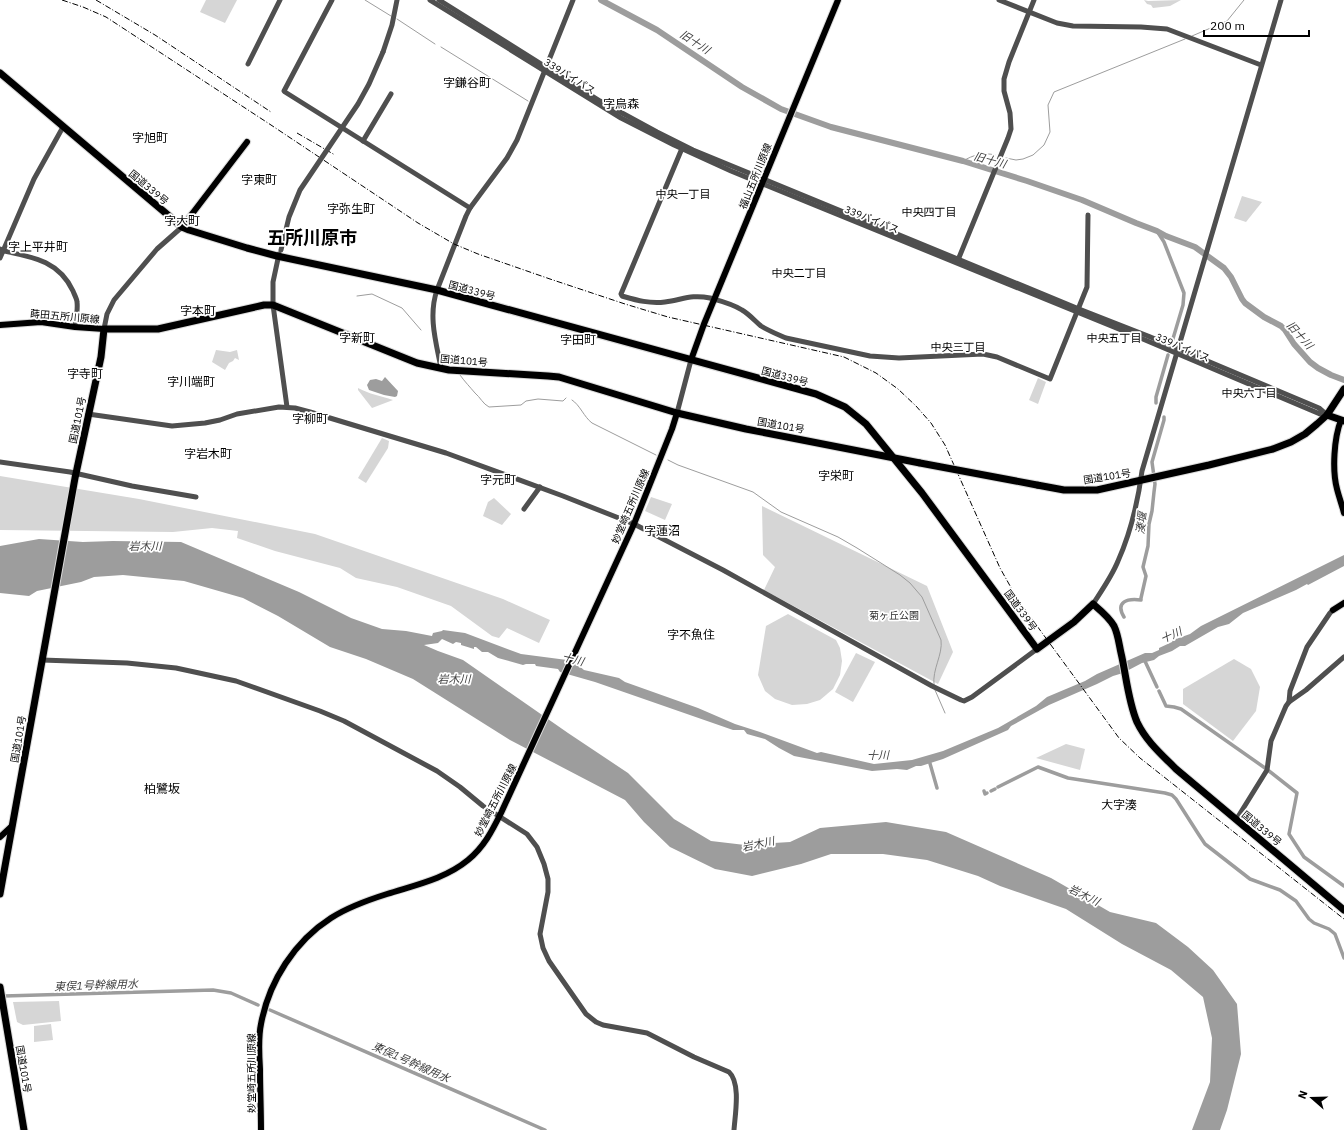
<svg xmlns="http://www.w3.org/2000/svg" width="1344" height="1130" viewBox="0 0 1344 1130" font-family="'IBM Plex Sans','Noto Sans JP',sans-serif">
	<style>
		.green { fill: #d6d6d6 }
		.water { fill: #9d9d9d }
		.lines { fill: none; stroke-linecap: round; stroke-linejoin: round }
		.stream { stroke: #9d9d9d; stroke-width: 1 }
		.canal { stroke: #9d9d9d; stroke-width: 3.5 }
		.river { stroke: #9d9d9d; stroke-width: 6 }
		.major-casing { stroke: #dbdbdb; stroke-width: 8 }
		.highway-casing { stroke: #dbdbdb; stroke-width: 9 }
		.minor { stroke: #4f4f4f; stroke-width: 5 }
		.major { stroke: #000; stroke-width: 6 }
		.highway { stroke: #000; stroke-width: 7 }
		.rail { stroke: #000; stroke-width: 1; stroke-dasharray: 6 2 1 2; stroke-linecap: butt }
		.highway-bridge-casing { stroke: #dbdbdb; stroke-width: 9; stroke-linecap: butt }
		.minor-bridge { stroke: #4f4f4f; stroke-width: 5 }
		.highway-bridge { stroke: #000; stroke-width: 7 }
		.labels { text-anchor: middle; stroke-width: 3.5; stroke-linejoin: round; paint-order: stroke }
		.street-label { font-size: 10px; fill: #000; stroke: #fff }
		.park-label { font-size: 10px; fill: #2d2d2d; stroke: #fff }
		.water-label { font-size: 11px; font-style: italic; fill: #3e3e3e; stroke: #fff }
		.neighbourhood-label { font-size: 11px; fill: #000; stroke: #fff }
		.quarter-label { font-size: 12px; fill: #000; stroke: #fff }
		.town-label { font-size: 18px; font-weight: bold; fill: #000; stroke: #fff }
	</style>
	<rect width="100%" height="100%" fill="#fff"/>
	<g class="green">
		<polygon points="206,0 237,0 225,23 200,12"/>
		<polygon points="1144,0 1148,1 1181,0 1170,6 1153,8 1151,5 1147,4"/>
		<polygon points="1242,196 1262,202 1246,222 1234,218"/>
		<polygon points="216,350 230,352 237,350 239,360 235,358 233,361 229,363 225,370 212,362"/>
		<polygon points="1038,378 1046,382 1038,404 1029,400"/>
		<path d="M358 388C369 394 381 396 393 400L372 408 358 390Z"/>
		<polygon points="382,438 389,441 388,448 366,483 358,478"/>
		<polygon points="0,476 139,499 315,534 503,599 550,620 539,643 507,628 499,638 492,636 451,606 397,587 356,578 340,568 275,551 237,538 238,531 212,528 173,532 0,530"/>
		<polygon points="651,497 672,504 665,520 645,511"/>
		<polygon points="494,498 511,514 502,525 483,516 488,502"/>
		<polygon points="762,506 927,586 953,652 938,684 764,590 775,567 763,555"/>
		<polygon points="788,614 836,640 840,648 842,661 840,675 833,689 820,700 807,704 792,705 775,699 765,691 758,675 766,626"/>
		<polygon points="856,653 875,662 853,702 835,692"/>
		<polygon points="1234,659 1251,669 1260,687 1256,711 1233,741 1183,704 1183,689"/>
		<polygon points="1066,744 1085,749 1080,770 1036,758"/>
		<polygon points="59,1001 61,1021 23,1025 17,1022 13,1002"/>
		<polygon points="51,1024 53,1040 34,1042 34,1026"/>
	</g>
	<g class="water">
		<polygon points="385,377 398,391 397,396 395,397 384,395 369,390 367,385 370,380 376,379 382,381"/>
		<polygon points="39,539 83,542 113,541 181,542 299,592 351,618 382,629 406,631 432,636 433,633 442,631 443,630 465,633 521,654 567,660 578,665 584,670 619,678 625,682 698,708 735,724 760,732 817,753 821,752 874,764 912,760 943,751 998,728 1036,706 1047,697 1085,681 1097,674 1145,653 1152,653 1159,650 1159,648 1172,642 1173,640 1190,634 1201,626 1344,555 1344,566 1308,585 1307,584 1296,590 1243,613 1229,624 1218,627 1185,646 1180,646 1172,651 1159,656 1154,660 1142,663 1123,673 1113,676 1097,684 1049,705 1011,726 1008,730 943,759 921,766 916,766 907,770 897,769 872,771 794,756 779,748 765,739 747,734 744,730 733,730 595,682 560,672 558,669 536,666 535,664 526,664 523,665 498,658 488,652 482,652 476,647 474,647 474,649 461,645 461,643 456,642 453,644 442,639 438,643 424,645 438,651 463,660 568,733 628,773 674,819 711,841 745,845 790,842 820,828 886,822 946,832 1051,878 1110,912 1156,923 1188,947 1213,970 1237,1004 1241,1054 1227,1110 1220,1130 1192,1130 1210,1082 1212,1038 1203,997 1171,970 1122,944 1066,909 1000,886 978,876 927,860 883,854 831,854 801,864 752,876 715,869 670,847 644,822 625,800 510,740 413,679 366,659 330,647 278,616 243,598 184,581 123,575 94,577 81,582 37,591 29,596 0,593 0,546"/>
	</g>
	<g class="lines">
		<g class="stream">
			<polyline points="365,0 391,16"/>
			<polyline points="397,19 435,44"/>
			<polyline points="1192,36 1227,21 1244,0"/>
			<polyline points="441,47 528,101"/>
			<polyline points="1006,158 1016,160 1023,159 1033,155 1044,145 1050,132 1048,105 1054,92 1185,39"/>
			<path d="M963 161C973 155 983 152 995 155"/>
			<polyline points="357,296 372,294 402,308 421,330"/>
			<path d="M460 375C465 382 470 387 475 393 480 397 483 404 489 407L521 405 526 401 538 399 563 401 566 398"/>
			<path d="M572 400C580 405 584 417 592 423L656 455"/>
			<path d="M668 460 678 465 753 492 781 512 838 537 857 548 900 575 910 583 922 597 941 640C943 655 932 669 934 685"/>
			<polyline points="935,690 945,713"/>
		</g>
		<g class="canal">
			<polyline points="1157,231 1164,242 1184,293 1183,305 1172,342"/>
			<polyline points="1156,403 1156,397 1168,355"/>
			<path d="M1124 617C1115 602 1127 598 1141 600V598L1146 576 1143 567 1148 546 1149 524 1152 511 1154 492 1155 484 1152 462 1164 420V417"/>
			<polyline points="1144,659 1157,687"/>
			<polyline points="1159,691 1166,706 1174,707 1181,709 1265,768"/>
			<polyline points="929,760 937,788"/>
			<polyline points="1269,771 1297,793 1289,834 1304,857 1344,886"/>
			<polyline points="998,787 1038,767 1068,778 1165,793 1172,795 1176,799 1199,835 1205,844 1250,879 1280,890 1296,901 1309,919 1314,923 1329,929 1335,934 1344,958"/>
			<polyline points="984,791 985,794 987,793"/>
			<polyline points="991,791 995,789"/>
			<polyline points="4,996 213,990 231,993 258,1005"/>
			<polyline points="270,1010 545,1130"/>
		</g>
		<polyline class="river" points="601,0 657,30 742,87 781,109 831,127 963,161 1027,181 1082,200 1136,223 1157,231 1166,236 1195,247 1224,268 1231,277 1242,299 1245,303 1264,317 1281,326 1285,330 1294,344 1310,362 1318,368 1331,375 1344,380"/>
		<defs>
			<g id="major">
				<polyline points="182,227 247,142"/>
				<polyline points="0,325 41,322 75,327 104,329"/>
				<polyline points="691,360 704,324 838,0"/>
				<path d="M1341 420C1334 438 1332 470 1337 489 1339 497 1342 505 1344 513"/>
				<polyline points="1333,610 1344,603"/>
				<polyline points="0,837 12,826"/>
				<path d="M261 1130C261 1110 260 1089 260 1069 259 1054 258 1038 261 1024 269 981 295 941 331 918 348 907 368 900 387 894 415 885 445 879 468 860 484 847 492 831 501 813L634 524 672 429 677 413"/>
			</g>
			<g id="highway">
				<path d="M0 73 175 221 182 227 189 230 247 248 277 256 437 290 816 394 845 407 866 424 922 493 1037 649 1074 622 1093 604C1100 610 1109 617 1114 626 1118 634 1119 644 1121 653 1126 674 1128 701 1137 722 1146 741 1161 754 1176 769L1344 910"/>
				<polyline points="1327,415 1344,421"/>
				<polyline points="1037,485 1064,490 1097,490 1209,465 1273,449 1291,442 1305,434 1317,424 1327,415 1344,389"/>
				<polyline points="0,894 75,478 101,357 104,329 158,329 264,305 273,305 417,363 449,370 548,376 559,377 677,413 746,429 920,463"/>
				<polyline points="0,987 24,1130"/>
			</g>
		</defs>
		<use href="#major" class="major-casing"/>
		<use href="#highway" class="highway-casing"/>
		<g class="minor">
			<polyline points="332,0 284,91 285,92 470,208"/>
			<polyline points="430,0 621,118 674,145 731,171 1131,334 1320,414 1327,415"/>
			<polyline points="439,0 600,101 657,132 693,150 1079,309 1148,336 1319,408 1327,415"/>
			<polyline points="999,0 1057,23 1073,26 1141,27 1167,29 1261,65"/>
			<polyline points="383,52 392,25 397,0"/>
			<polyline points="248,64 280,0"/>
			<polyline points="363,141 391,94"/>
			<path d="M683 146 621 294 622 296C636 300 649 304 665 302 682 300 691 294 710 298 721 301 733 304 742 310 749 314 755 321 761 326 769 331 777 334 786 338L870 356 899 358 983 354 997 357 1050 379 1087 287 1088 215"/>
			<path d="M0 249 4 251C33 257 59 261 73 291 74 294 77 299 77 302 78 310 76 319 75 327"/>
			<polyline points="279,254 273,282 273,305 287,407"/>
			<polyline points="0,258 34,179 63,127"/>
			<polyline points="958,260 1008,138 1011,129 1010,113 1004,91 1004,79 1009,62 1034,0"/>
			<polyline points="104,329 107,314 114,300 157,249 182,227"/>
			<path d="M441 368C436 342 428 316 437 290L466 216 470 208 507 158 517 140 573 0"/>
			<polyline points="677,413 691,360"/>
			<polyline points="88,414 172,426 205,423 220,420 237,414 279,407 295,408 310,412 446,453 563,496 634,524 723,570 932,686 961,700 964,701 972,697 1037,649"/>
			<polyline points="0,462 70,472 132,486 196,497"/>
			<polyline points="524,509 540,487"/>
			<path d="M1093 604C1102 590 1112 576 1118 561 1131 532 1138 501 1142 471L1281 0"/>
			<path d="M42 660 127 663 176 668 236 681 320 711 344 721 437 771 460 787 483 806 527 834 537 847 544 864 548 879V892L540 934 543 948 549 961 586 1014 596 1022 603 1025 647 1033 694 1057 729 1072C741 1083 735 1115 734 1130"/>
			<polyline points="1289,702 1306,690 1344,657"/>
			<polyline points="1236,820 1267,770 1271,741 1286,706 1289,702 1290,691 1307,647 1330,613 1333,610"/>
		</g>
		<use href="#major" class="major"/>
		<use href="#highway" class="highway"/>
		<g class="rail">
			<polyline points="62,0 83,7 106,17 271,125 418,223 454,244 478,254 550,279 625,304 668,317 844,357 876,373 898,389 916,406 931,423 945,445 1000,568 1018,600 1119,738 1140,758 1344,919"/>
			<polyline points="96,0 155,35 271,112"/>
			<polyline points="297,133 335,155"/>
		</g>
		<defs>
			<polyline id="highway-bridge" points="920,463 1037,485"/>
		</defs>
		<use href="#highway-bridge" class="highway-bridge-casing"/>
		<polyline class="minor-bridge" points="281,250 289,217 300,190 358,104 369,84 383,52"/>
		<use href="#highway-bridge" class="highway-bridge"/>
	</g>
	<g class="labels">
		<g class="street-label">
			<text transform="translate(570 76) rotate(32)" y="4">339バイパス</text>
			<text transform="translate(755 176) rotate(-68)" y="4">福山五所川原線</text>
			<text transform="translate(149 187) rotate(40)" y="4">国道339号</text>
			<text transform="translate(872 219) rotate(22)" y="4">339バイパス</text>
			<text transform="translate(472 290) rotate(15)" y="4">国道339号</text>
			<text transform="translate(65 316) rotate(5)" y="4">蒔田五所川原線</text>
			<text transform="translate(1183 347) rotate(23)" y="4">339バイパス</text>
			<text transform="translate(464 360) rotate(5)" y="4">国道101号</text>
			<text transform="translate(785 376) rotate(15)" y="4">国道339号</text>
			<text transform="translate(77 420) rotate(-78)" y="4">国道101号</text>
			<text transform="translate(781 425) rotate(10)" y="4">国道101号</text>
			<text transform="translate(1107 476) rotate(-9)" y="4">国道101号</text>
			<text transform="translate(630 506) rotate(-67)" y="4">妙堂崎五所川原線</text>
			<text transform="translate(1021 610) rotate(54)" y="4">国道339号</text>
			<text transform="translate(18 739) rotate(-80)" y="4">国道101号</text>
			<text transform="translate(495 800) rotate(-63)" y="4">妙堂崎五所川原線</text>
			<text transform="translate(1262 828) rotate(40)" y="4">国道339号</text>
			<text transform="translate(24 1069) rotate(80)" y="4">国道101号</text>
			<text transform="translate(251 1073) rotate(-90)" y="4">妙堂崎五所川原線</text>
		</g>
		<g class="park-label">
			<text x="894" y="619">菊ヶ丘公園</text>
		</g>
		<g class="water-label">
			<text transform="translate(695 42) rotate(33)" y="4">旧十川</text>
			<text transform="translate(990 160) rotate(15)" y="4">旧十川</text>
			<text transform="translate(1300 335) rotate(48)" y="4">旧十川</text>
			<text transform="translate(1141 523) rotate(-83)" y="4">湊堰</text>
			<text x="145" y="550">岩木川</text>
			<text transform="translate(1171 635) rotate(-25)" y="4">十川</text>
			<text transform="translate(573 659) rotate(14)" y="4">十川</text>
			<text x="454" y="683">岩木川</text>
			<text transform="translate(878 755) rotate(-1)" y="4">十川</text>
			<text transform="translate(758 844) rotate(-12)" y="4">岩木川</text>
			<text transform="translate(1084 895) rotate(26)" y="4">岩木川</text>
			<text transform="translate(96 985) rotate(-2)" y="4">東俣1号幹線用水</text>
			<text transform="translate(411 1062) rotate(24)" y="4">東俣1号幹線用水</text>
		</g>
		<g class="neighbourhood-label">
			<text x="683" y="198">中央一丁目</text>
			<text x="929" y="216">中央四丁目</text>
			<text x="799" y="277">中央二丁目</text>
			<text x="1114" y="342">中央五丁目</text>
			<text x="958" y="351">中央三丁目</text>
			<text x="1249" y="397">中央六丁目</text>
		</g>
		<g class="quarter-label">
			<text x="467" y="87">字鎌谷町</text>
			<text x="621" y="108">字烏森</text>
			<text x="150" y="142">字旭町</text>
			<text x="259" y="184">字東町</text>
			<text x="351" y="213">字弥生町</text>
			<text x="182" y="225">字大町</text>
			<text x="38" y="251">字上平井町</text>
			<text x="198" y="315">字本町</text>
			<text x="357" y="342">字新町</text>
			<text x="578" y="344">字田町</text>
			<text x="85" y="378">字寺町</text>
			<text x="191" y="386">字川端町</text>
			<text x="310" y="423">字柳町</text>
			<text x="208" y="458">字岩木町</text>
			<text x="836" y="480">字栄町</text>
			<text x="498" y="484">字元町</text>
			<text x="662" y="535">字蓮沼</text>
			<text x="691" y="639">字不魚住</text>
			<text x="162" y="793">柏鷺坂</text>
			<text x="1119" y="809">大字湊</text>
		</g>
		<g class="town-label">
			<text x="312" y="244">五所川原市</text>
		</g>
	</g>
	<g transform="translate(1312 1098) rotate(290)" stroke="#ffffff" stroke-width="3" paint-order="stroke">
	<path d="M0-3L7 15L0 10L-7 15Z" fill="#000000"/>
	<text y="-6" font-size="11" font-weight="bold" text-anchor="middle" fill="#000000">N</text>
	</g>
	<path d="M1204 30v6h105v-6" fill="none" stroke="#000000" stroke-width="2"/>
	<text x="1210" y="30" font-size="12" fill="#000000" stroke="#ffffff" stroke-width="3" paint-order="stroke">200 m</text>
</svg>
